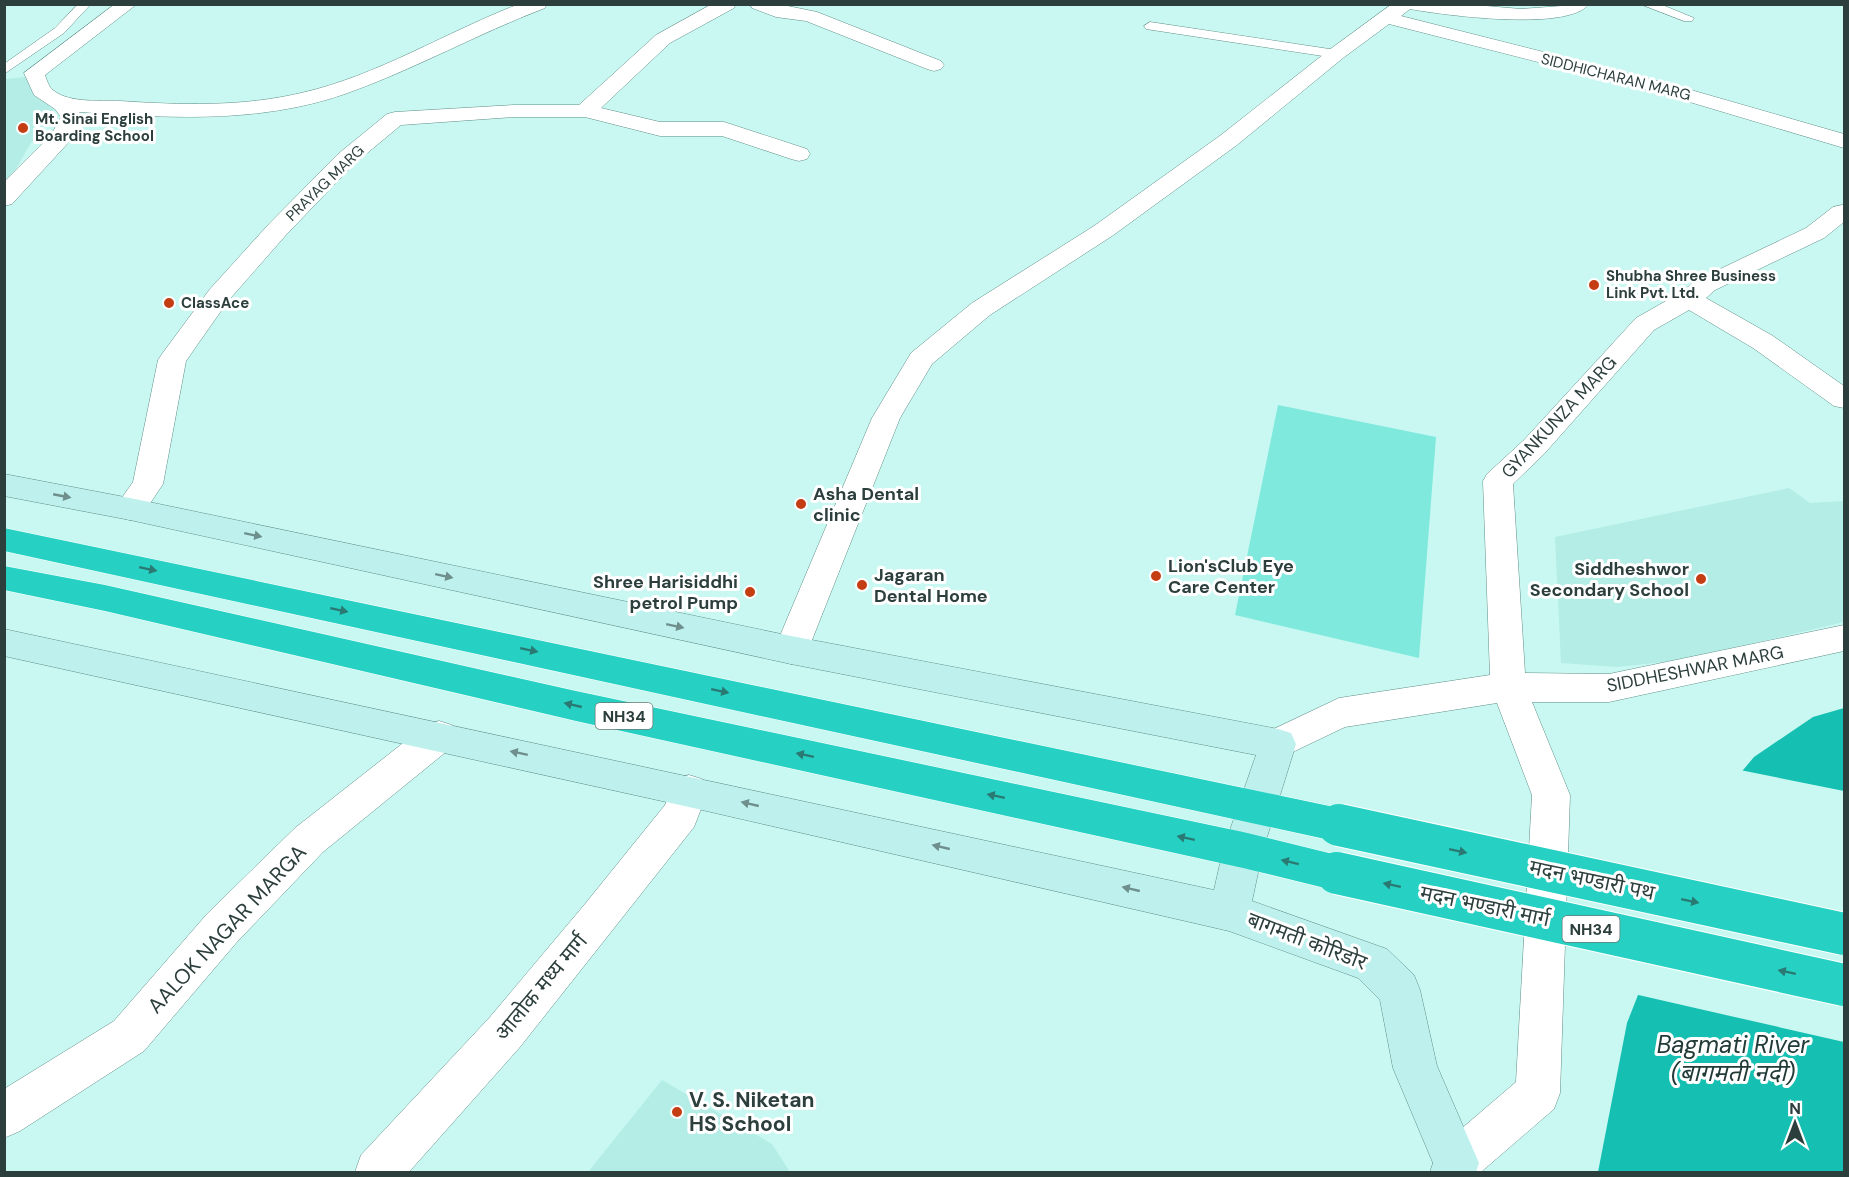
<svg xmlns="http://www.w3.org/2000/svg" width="1849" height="1177" viewBox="0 0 1849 1177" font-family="'DM Sans','Noto Sans Devanagari',sans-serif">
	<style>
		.built { fill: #b3ede6 }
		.green { fill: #7fe9dd }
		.water { fill: #15bfb2 }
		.pier { fill: #c8f8f1 }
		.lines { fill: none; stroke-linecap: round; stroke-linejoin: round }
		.lane-casing { stroke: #618e88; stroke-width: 1 }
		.street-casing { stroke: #618e88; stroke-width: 1 }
		.secondary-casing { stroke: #618e88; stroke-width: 1 }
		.highway-casing { stroke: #fff; stroke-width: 1 }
		.lane { fill: #fff; fill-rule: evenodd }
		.street { fill: #fff; fill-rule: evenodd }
		.secondary { fill: #bef1ed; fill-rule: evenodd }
		.highway { fill: #26d1c3; fill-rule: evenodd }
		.highway-bridge-casing { stroke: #fff; stroke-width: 44; stroke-linecap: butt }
		.highway-bridge { stroke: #26d1c3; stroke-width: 42 }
		.oneway { fill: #6e8f8c }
		.oneway2 { fill: #2a7973 }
		.poi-dot { fill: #c53d12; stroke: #fff; stroke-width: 2 }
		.labels { text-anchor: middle; stroke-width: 6; stroke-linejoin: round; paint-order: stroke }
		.far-street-label { font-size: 15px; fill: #2c3f3d; stroke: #fff }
		.far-poi-label { font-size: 15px; font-weight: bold; fill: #2c3f3d; stroke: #fff; text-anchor: start }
		.shield { fill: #fff; stroke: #6b7977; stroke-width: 1.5 }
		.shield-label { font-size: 16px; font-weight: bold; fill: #2c3f3d }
		.street-label { font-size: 18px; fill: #2c3f3d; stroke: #fff }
		.poi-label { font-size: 18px; font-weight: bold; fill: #2c3f3d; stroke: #fff; text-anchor: start }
		.near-street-label { font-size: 21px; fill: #2c3f3d; stroke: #fff }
		.near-poi-label { font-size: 21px; font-weight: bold; fill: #2c3f3d; stroke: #fff; text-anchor: start }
		.near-water-label { font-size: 24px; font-style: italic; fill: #223b38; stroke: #fff }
	</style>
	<rect width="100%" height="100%" fill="#c8f8f1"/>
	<g class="built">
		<polygon points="25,77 54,110 29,146 5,188 5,79"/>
		<polygon points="1789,488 1810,503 1844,501 1844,622 1683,660 1617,667 1561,663 1555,537"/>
		<polygon points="662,1080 772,1144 790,1172 588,1172"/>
	</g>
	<polygon class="green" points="1278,405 1436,437 1419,658 1235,615"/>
	<polygon class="water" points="1844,708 1844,1172 1598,1172 1627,1023 1712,807 1754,757 1813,717"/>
	<polygon class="pier" points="1740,770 1844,791 1844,1042 1634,994 1710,806"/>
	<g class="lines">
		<defs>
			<g id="lane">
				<polygon points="78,4 91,4 64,33 4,74 4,64 55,28"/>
				<polygon points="1640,4 1660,4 1694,18 1692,21 1684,21"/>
				<polygon points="1150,22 1336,50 1342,54 1336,58 1146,29 1144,26"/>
			</g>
			<g id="street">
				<path d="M115 4H137L45 75C46 78 48 84 50 87 64 104 100 100 120 101 180 105 242 107 301 93 377 76 446 32 519 4H547L545 8C477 34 413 70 345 94 258 124 168 118 79 112L83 117 68 143 12 204 4 206V182L51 135 61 117 55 109 34 95 24 73Z"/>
				<polygon points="712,4 736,4 734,8 670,43 601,108 660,122 724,122 807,149 810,154 807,159 799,161 791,159 722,136 660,136 585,117 514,117 401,125 354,164 286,235 228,301 186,361 163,484 141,517 130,520 119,517 114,509 133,482 158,360 162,354 210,289 268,225 338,154 387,114 395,112 514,105 579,105 656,35"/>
				<polygon points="750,4 778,4 817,12 941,61 944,65 941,69 934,71 927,69 806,21 776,17 752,8"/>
				<path d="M1392 4H1463L1521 9 1589 4C1568 32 1443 15 1410 9L1401 16 1670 84 1844 134V148L1656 92 1389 24 1343 58 1237 145 1112 236 990 315 932 364 900 418 808 650 803 660 791 664 779 660 774 650 872 418 911 353 972 303 1094 226 1221 135 1329 50Z"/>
				<polygon points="1842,205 1844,205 1844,222 1824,238 1715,290 1706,298 1773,336 1844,386 1844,408 1834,406 1753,348 1689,310 1654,330 1544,454 1513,484 1525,673 1609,674 1844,625 1844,651 1609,702 1532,702 1570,795 1560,1093 1554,1109 1481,1172 1437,1172 1433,1163 1440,1147 1516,1082 1532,795 1497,703 1345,727 1278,759 1265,755 1260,744 1265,733 1339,698 1490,675 1483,481 1487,474 1524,440 1636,318 1680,293 1697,280 1806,228 1833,207"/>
				<polygon points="439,721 452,725 457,736 452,747 323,852 237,942 144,1051 20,1131 4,1138 4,1089 114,1021 207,914 295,828 426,725"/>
				<polygon points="689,775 702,779 708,791 694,827 520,1047 409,1172 355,1172 361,1155 490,1017 585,904 665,805 676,779"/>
			</g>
			<polygon id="secondary" points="4,474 130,498 791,636 1278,729 1291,733 1296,744 1263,850 1252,901 1387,949 1414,975 1420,990 1437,1066 1479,1163 1476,1172 1430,1172 1433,1163 1393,1068 1380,1000 1358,978 1229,931 689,807 4,656 4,629 1214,890 1223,850 1256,755 791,664 130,520 4,496"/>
			<g id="highway">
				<polygon points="4,528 1339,808 1353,813 1358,825 1353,837 1339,842 4,551"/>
				<polygon points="4,566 105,585 576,691 1243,832 1337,855 1351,860 1357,873 1351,886 1337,891 1243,868 576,721 105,611 4,590"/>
			</g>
		</defs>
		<use href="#lane" class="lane-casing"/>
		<use href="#street" class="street-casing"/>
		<use href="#secondary" class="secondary-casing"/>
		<use href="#highway" class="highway-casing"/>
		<use href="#lane" class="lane"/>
		<use href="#street" class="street"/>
		<use href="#secondary" class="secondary"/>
		<use href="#highway" class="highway"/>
		<defs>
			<g id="highway-bridge">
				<polyline points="1339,825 1844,934"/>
				<polyline points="1337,873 1844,985"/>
			</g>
		</defs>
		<use href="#highway-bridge" class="highway-bridge-casing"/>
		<use href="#highway-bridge" class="highway-bridge"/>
	</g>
	<defs><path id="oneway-solid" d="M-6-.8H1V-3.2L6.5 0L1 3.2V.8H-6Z" transform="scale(1.5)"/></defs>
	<g class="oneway">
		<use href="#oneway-solid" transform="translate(62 496) rotate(11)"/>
		<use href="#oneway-solid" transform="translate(253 535) rotate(12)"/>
		<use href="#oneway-solid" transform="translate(444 576) rotate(12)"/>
		<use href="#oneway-solid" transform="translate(675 626) rotate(12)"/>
		<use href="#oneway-solid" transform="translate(519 753) rotate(-168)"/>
		<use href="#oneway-solid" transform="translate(750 804) rotate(-167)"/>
		<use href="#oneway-solid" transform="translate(941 847) rotate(-167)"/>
		<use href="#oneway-solid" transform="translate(1131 889) rotate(-167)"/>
	</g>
	<g class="oneway2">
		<use href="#oneway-solid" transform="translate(148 569) rotate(12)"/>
		<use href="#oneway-solid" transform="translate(339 610) rotate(12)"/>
		<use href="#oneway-solid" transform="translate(529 650) rotate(12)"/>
		<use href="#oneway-solid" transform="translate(720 691) rotate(12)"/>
		<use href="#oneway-solid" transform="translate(573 705) rotate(-167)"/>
		<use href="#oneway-solid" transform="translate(805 755) rotate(-168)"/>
		<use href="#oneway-solid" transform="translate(996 796) rotate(-168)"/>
		<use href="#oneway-solid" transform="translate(1186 838) rotate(-168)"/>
		<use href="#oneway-solid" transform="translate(1458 851) rotate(12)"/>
		<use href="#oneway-solid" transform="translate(1290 862) rotate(-166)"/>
		<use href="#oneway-solid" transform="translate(1392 885) rotate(-168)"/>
		<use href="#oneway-solid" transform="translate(1690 901) rotate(12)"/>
		<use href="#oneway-solid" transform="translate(1787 972) rotate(-168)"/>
	</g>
	<g class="poi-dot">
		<circle cx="23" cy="128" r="6"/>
		<circle cx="1594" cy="285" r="6"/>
		<circle cx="169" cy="303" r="6"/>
		<circle cx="801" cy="504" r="6"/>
		<circle cx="1156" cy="576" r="6"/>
		<circle cx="1701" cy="579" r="6"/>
		<circle cx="862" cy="585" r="6"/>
		<circle cx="750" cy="592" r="6"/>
		<circle cx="677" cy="1112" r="6"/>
	</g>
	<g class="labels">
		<g class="far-street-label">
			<text transform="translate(1616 77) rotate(14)" y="5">SIDDHICHARAN MARG</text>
			<text transform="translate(325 183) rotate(-44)" y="5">PRAYAG MARG</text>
		</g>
		<g class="far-poi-label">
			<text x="35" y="124">Mt. Sinai English<tspan x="35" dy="17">Boarding School</tspan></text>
			<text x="1606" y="281">Shubha Shree Business<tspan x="1606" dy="17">Link Pvt. Ltd.</tspan></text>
			<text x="181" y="308">ClassAce</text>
		</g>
		<g class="shield">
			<rect x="595.5" y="703" width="57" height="26" rx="4.5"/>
			<rect x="1562.5" y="916" width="57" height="26" rx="4.5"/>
		</g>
		<g class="shield-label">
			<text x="624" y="722">NH34</text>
			<text x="1591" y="935">NH34</text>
		</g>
		<g class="street-label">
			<text transform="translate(1559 417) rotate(-47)" y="6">GYANKUNZA MARG</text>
			<text transform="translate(1695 669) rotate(-11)" y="6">SIDDHESHWAR MARG</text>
		</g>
		<g class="poi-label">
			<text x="813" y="500">Asha Dental<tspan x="813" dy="21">clinic</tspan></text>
			<text x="1168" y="572">Lion'sClub Eye<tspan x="1168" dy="21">Care Center</tspan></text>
			<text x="1689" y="575" text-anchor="end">Siddheshwor<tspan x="1689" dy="21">Secondary School</tspan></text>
			<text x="874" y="581">Jagaran<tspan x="874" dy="21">Dental Home</tspan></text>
			<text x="738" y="588" text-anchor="end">Shree Harisiddhi<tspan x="738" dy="21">petrol Pump</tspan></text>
		</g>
		<g class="near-street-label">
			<text transform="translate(1592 880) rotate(12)" y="7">मदन भण्डारी पथ</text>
			<text transform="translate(1485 906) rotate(12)" y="7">मदन भण्डारी मार्ग</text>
			<text transform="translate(227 929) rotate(-47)" y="7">AALOK NAGAR MARGA</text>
			<text transform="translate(1307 941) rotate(21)" y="7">बागमती कोरिडोर</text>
			<text transform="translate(541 987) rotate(-50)" y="7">आलोक मध्य मार्ग</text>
		</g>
		<g class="near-poi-label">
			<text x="689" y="1107">V. S. Niketan<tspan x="689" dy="24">HS School</tspan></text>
		</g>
		<g class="near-water-label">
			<text x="1733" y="1053">Bagmati River<tspan x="1733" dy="28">(बागमती नदी)</tspan></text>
		</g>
	</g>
	<rect width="1849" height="1177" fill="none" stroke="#2c3f3d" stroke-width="12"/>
	<g transform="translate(1795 1123)" stroke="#ffffff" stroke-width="4.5" paint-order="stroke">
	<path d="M0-4.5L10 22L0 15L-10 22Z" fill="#2c3f3d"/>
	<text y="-9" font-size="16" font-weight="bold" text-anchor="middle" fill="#2c3f3d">N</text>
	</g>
</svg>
